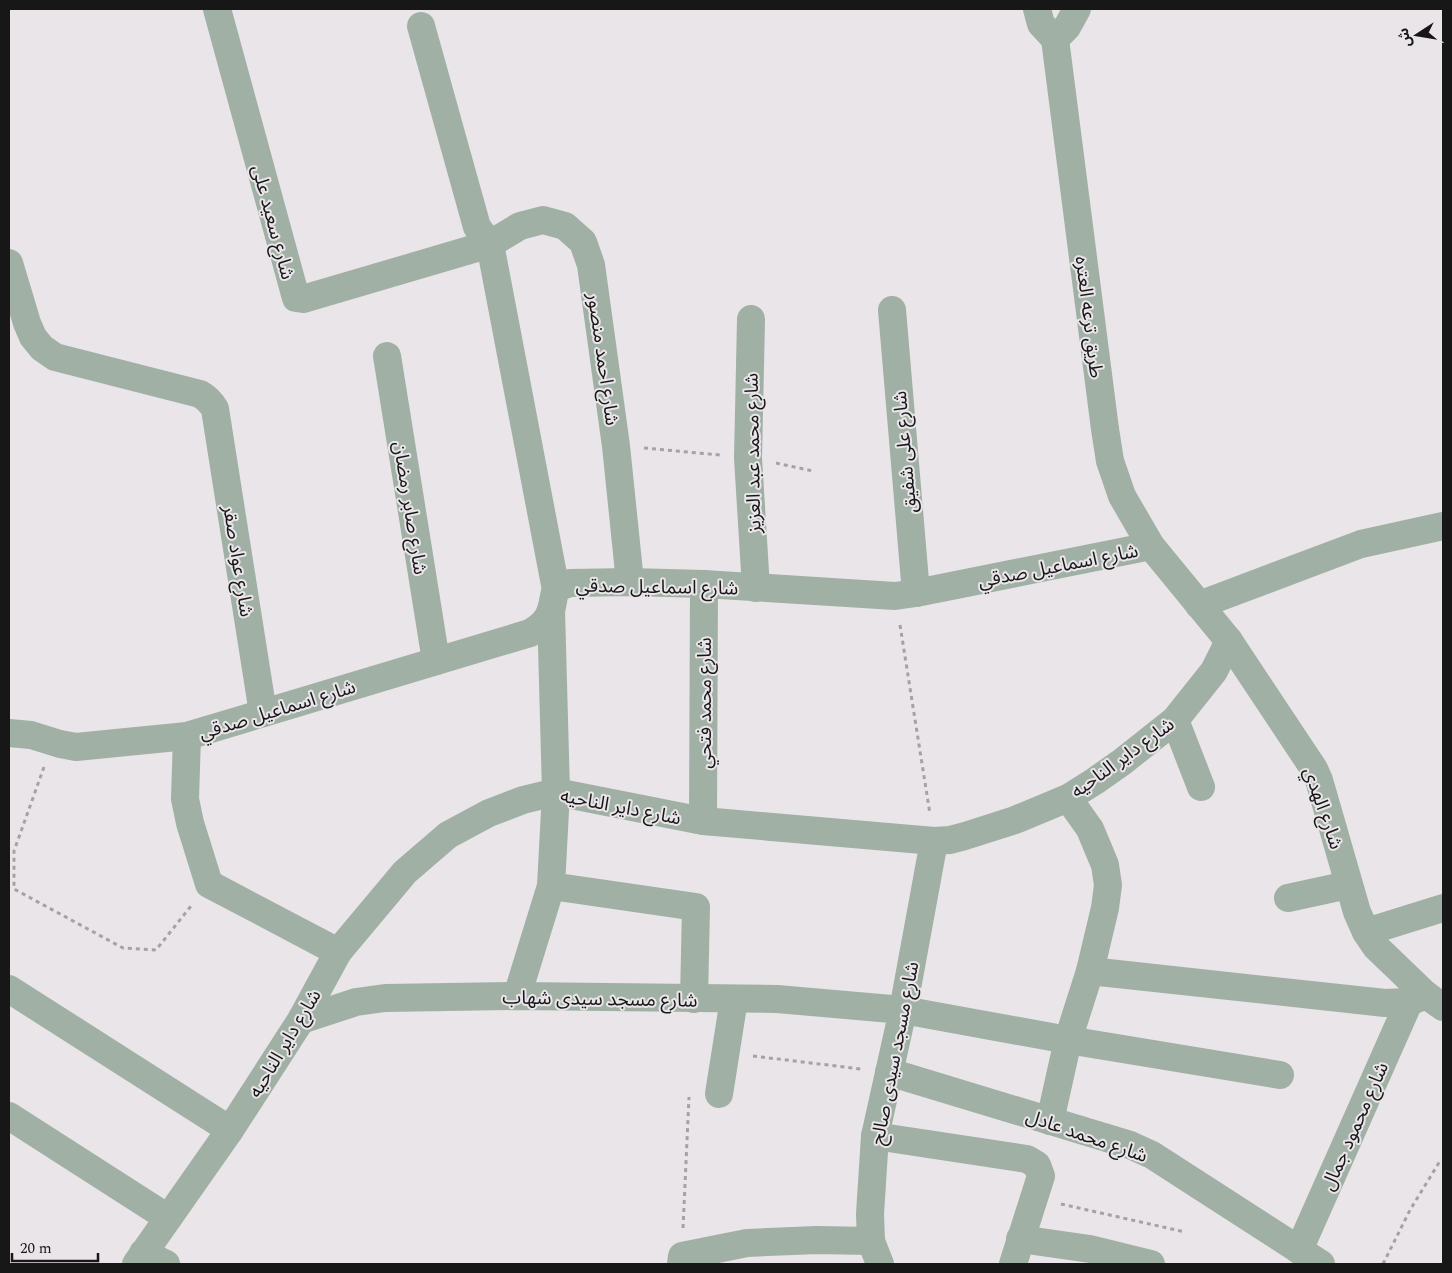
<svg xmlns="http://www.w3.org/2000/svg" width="1452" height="1273" viewBox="0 0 1452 1273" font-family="Spectral,'Noto Sans Arabic',serif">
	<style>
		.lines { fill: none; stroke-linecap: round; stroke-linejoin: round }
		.path { stroke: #a5a2a5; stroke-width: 3; stroke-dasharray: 4 4; stroke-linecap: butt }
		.minor { stroke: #a0b0a4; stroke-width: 28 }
		.labels { text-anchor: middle; stroke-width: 4; stroke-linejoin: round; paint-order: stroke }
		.street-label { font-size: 19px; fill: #181718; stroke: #e9e5e9 }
	</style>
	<rect width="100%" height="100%" fill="#e9e5e9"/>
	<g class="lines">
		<g class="path">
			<polyline points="644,448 720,455"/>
			<polyline points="776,463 813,471"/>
			<polyline points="900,625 930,814"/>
			<polyline points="44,767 14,851 14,889 123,948 156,950 191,906"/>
			<polyline points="753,1056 861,1069"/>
			<polyline points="1061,1204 1185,1232"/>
			<polyline points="683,1228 689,1097"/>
			<polyline points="1383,1264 1410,1210 1440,1161"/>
		</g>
		<g class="minor">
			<polyline points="217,9 296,298 303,299 490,244 520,226 543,220 565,226 583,242 591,265 616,446 630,582"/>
			<polyline points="1037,9 1041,24 1055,39 1105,429 1110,461 1122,496 1151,546 1229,641 1314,769 1319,780 1357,912 1366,932 1376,947 1426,995 1443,1007"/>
			<polyline points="421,26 477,227 490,244 556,590"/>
			<polyline points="1055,39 1067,27 1077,9"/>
			<path d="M9 263 27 323 33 337 42 348 55 357 200 394C207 398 211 402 215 409L263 713"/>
			<polyline points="892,310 916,593"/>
			<polyline points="751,319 748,458 756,588"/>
			<polyline points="387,356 436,661"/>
			<polyline points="1199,605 1361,544 1443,526"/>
			<polyline points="1175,720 1201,787"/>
			<path d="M9 733 31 735 60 744 76 747 187 736 530 633C539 628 548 621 551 610 556 594 550 589 570 583L630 582 704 584 895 596 916 593 1151 546"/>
			<polyline points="187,736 185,799 190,823 209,884 338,952"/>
			<polyline points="703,821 704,584"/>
			<polyline points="551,886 696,907 694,999"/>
			<polyline points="1288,898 1348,885"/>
			<polyline points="1366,932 1443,908"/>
			<polyline points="1090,971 1385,1003 1409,1002 1426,995"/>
			<polyline points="9,989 230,1130"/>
			<polyline points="517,996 551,886 556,792 551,610"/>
			<polyline points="301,1020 356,1002 385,998 517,996 777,999 903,1010 1068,1040 1280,1075"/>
			<polyline points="889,1072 1130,1145 1152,1155 1321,1264"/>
			<polyline points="719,1094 734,999"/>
			<polyline points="9,1116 168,1218"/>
			<polyline points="1050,1121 1068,1040 1090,971 1105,908 1108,885 1105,865 1090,829 1068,798"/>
			<polyline points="875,1136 1027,1159 1037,1165 1041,1176 1013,1264"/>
			<polyline points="1020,1239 1090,1249 1151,1264"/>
			<polyline points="1299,1250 1409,1002"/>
			<polyline points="143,1253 166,1264"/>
			<polyline points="136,1264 230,1130 301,1020 338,952 405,872 448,835 489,813 523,800 556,792 703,821 934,841 950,840 965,836 1015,820 1068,798 1095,781 1122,762 1175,720 1214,671 1229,641"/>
			<polyline points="681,1264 682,1256 747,1243 817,1240 871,1241"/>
			<polyline points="880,1264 871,1241 870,1214 875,1136 903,1010 934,841"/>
		</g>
	</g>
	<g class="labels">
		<g class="street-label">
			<text transform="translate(274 222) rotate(75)" y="7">شارع سعيد على</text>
			<text transform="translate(1090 317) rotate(83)" y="7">طريق ترعه العتره</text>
			<text transform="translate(604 359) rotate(82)" y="7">شارع احمد منصور</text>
			<text transform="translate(904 452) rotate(-95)" y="7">شارع على شفيق</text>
			<text transform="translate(752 453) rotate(-91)" y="7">شارع محمد عبد العزيز</text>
			<text transform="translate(411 508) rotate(81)" y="7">شارع صابر رمضان</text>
			<text transform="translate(239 561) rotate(81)" y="7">شارع عواد صقر</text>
			<text transform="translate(1058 565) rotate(-11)" y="7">شارع اسماعيل صدقي</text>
			<text transform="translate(657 586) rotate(1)" y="7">شارع اسماعيل صدقي</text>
			<text transform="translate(704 703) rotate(-90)" y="7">شارع محمد فتحي</text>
			<text transform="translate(277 709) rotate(-17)" y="7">شارع اسماعيل صدقي</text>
			<text transform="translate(1122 757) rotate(-36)" y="7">شارع داير الناحيه</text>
			<text transform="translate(621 806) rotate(11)" y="7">شارع داير الناحيه</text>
			<text transform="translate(1324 808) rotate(71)" y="7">شارع الهدي</text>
			<text transform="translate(600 998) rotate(1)" y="7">شارع مسجد سيدى شهاب</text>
			<text transform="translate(284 1043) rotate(-59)" y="7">شارع داير الناحيه</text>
			<text transform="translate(894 1053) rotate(-79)" y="7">شارع مسجد سيدى صالح</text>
			<text transform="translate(1354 1126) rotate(-66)" y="7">شارع محمود جمال</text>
			<text transform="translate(1087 1135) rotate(19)" y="7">شارع محمد عادل</text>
		</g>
	</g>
	<rect width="1452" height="1273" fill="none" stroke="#181718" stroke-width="20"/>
	<g transform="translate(1417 35) rotate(258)" stroke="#e9e5e9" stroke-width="4" paint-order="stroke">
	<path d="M0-4L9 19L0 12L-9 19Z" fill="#181718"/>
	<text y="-8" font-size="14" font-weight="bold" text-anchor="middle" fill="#181718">ش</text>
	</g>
	<path d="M12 1253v8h86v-8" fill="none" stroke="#181718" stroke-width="2.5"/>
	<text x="20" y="1253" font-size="15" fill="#181718" stroke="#e9e5e9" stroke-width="4" paint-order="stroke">20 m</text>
</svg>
